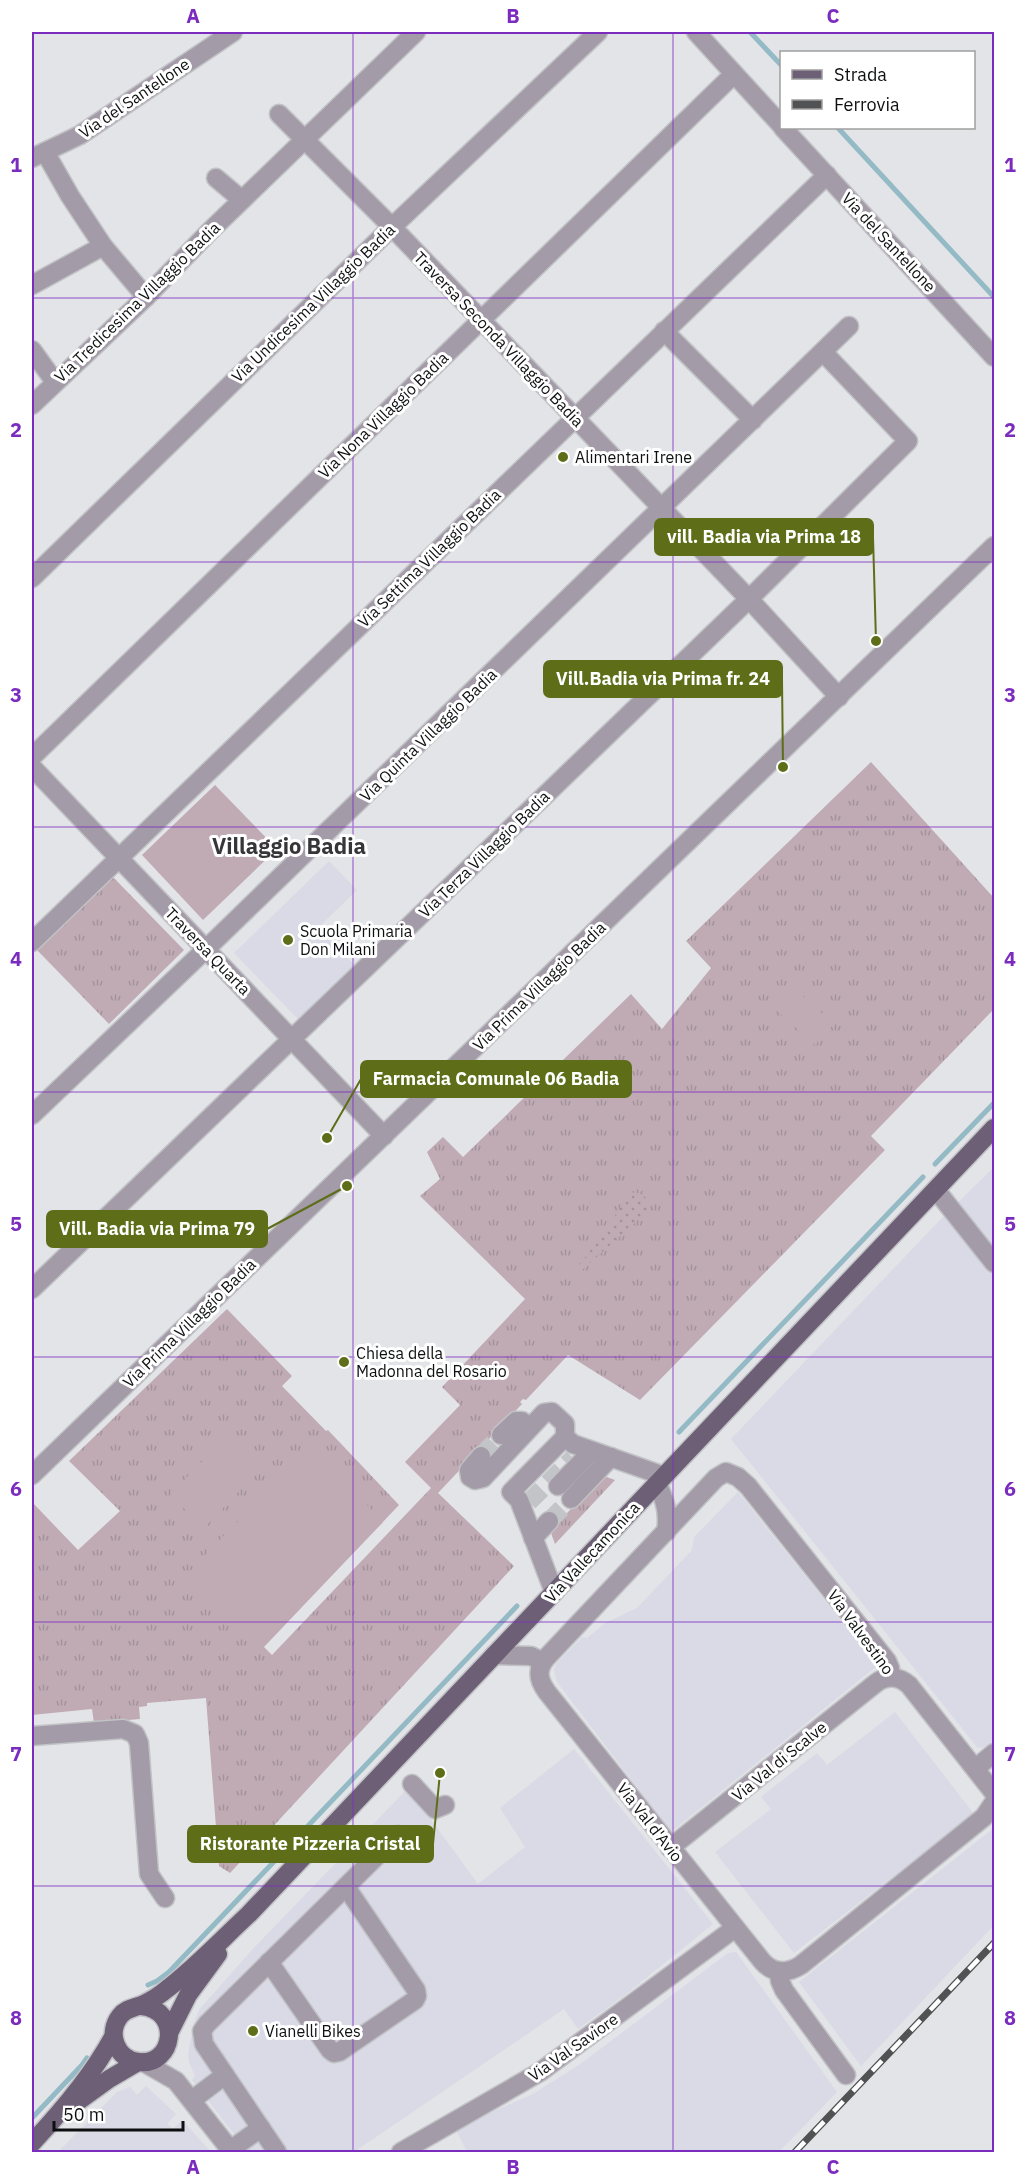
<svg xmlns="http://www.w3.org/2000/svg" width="1026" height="2184" viewBox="0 0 1026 2184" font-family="'IBM Plex Sans',sans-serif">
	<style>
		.built { fill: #d9dae5 }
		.grass { fill: url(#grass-tufts) }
		.garden { fill: url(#garden-dots) }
		.pitch { fill: #c0abb5 }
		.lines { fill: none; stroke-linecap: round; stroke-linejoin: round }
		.stream { stroke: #93bac5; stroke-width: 5 }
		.minor-tunnel { stroke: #c3c4c7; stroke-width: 18; stroke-dasharray: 18 9; stroke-linecap: butt }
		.minor-casing { stroke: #c1c2c5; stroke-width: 21 }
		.major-casing { stroke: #c1c2c5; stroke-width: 21 }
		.minor { stroke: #a39ba8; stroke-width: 18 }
		.major { stroke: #6d5f75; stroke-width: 18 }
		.rail-casing { stroke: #515253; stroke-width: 7 }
		.rail { stroke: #fff; stroke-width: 4.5; stroke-dasharray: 14; stroke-linecap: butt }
		.grid { fill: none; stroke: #7b2cbf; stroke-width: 1.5; stroke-opacity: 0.55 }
		.poi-dot { fill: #5d6d18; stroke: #fff; stroke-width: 2 }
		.labels { text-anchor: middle; stroke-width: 6; stroke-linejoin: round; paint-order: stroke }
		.street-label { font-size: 16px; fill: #0e0f10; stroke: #fff }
		.poi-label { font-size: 16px; fill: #0e0f10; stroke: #fff; text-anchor: start }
		.district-label { font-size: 22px; font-weight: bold; fill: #363639; stroke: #fff }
		.leader { fill: none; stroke: #5d6d18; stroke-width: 2 }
		.callout-dot { fill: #5d6d18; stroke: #fff; stroke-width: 2 }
		.callout { fill: #5d6d18; stroke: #5d6d18; stroke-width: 2 }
		.callout-label { font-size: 18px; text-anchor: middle; font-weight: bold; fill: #fff }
		.neatline { fill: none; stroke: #7b2cbf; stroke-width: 2 }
		.grid-label { font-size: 20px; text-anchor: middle; font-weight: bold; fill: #7b2cbf }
	</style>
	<defs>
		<pattern id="grass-tufts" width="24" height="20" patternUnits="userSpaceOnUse" patternTransform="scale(1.5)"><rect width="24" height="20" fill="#c0abb5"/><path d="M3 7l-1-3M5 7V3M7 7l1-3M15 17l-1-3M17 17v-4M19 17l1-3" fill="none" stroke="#a4929b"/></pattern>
		<pattern id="garden-dots" width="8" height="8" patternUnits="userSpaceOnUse" patternTransform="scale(1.5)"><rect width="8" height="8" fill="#c0abb5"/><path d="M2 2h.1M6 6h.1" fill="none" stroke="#a4929b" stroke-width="1.8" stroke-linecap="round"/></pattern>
	</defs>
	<rect width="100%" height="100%" fill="#e3e4e7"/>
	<g class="built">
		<polygon points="329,861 357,890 318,928 354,965 298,1019 234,953"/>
		<polygon points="994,1167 994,1741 982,1748 977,1747 731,1439 939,1221"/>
		<polygon points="738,1492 877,1666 671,1832 557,1682 554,1670 557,1663 582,1637 587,1638 605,1623 637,1608 692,1550 694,1537"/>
		<polygon points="895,1712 974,1814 794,1953 715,1852 771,1809 761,1797 817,1753 827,1765"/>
		<polygon points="574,1749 713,1924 625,1995 578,2029 564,2009 354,2152 248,2152 192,2080 195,2076 189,2062 188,2055 193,2026 199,2010 249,1953 408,1788 478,1884 525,1847 500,1808"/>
		<polygon points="994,1828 994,1925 861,2066 799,1982"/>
		<polygon points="736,1952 837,2092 779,2152 467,2152 455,2128 533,2094 579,2065 728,1953"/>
		<polygon points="146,2086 176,2114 167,2124 173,2129 182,2120 211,2152 58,2152 117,2092 130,2087 137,2095"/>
	</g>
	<g class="grass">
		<polygon points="871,762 994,898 994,1009 871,1136 885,1150 640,1400 568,1355 526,1400 523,1399 520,1402 522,1404 438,1493 514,1566 230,1873 219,1866 206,1698 147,1703 147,1706 139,1707 140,1719 94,1723 92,1709 32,1715 32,1727 32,1502 78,1550 120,1511 69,1461 227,1309 292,1376 282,1386 326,1431 328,1430 399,1505 264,1647 272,1655 431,1488 405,1462 460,1405 442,1387 525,1299 420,1196 440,1179 427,1152 443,1137 463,1157 631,994 662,1029 711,968 686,941"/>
		<polygon points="112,876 184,950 109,1024 37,950"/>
		<polygon points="604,1476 615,1480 555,1544 550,1530"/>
	</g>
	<path class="garden" d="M631 1193C642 1191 650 1198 649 1210L580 1272 576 1267 584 1259Z"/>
	<g class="pitch">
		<polygon points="215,785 277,849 203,920 142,855"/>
		<polygon points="795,989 834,1024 815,1045 776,1010"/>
		<polygon points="227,1435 261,1468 204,1528 170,1495"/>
		<polygon points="311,1445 383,1522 263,1647 187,1574"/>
	</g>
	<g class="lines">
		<g class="stream">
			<polyline points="750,32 782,66"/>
			<polyline points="838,128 994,297"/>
			<polyline points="935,1164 994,1103"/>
			<polyline points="679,1432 923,1177"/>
			<polyline points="148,1985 157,1981 169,1972 517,1606"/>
			<polyline points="32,2118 82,2065 87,2058"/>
		</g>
		<g class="minor-tunnel">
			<polyline points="481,1456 501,1435"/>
			<polyline points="529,1502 573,1458"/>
			<polyline points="549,1521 571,1499"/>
		</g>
		<defs>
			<g id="minor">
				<polyline points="696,32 782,126"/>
				<polyline points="279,114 392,227 749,599 839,697"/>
				<polyline points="783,128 994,357"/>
				<polyline points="45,152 70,196 103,246 146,297"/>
				<polyline points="32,158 80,135 233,32"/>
				<polyline points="216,178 242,200"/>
				<polyline points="32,285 103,246"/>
				<polyline points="664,331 753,420"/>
				<polyline points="32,350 55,382"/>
				<polyline points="32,405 146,297 210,231 416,32"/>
				<polyline points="32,578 392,227 598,32"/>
				<polyline points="32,757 734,74"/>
				<polyline points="32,767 384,1136"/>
				<polyline points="32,942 827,175"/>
				<polyline points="32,1115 206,949 849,326"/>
				<polyline points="936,1190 994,1263"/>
				<polyline points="32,1289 749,599 908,441 823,352"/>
				<polyline points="501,1435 516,1421 522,1421 529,1428"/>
				<polyline points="481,1456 469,1470 470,1477 475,1480 483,1478 544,1413 552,1412 565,1424 565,1437"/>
				<polyline points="32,1475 994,546"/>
				<path d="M657 1483C665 1500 669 1513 666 1532"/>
				<polyline points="558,1486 592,1451"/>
				<polyline points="571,1499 611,1457"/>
				<polyline points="533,1538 549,1521"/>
				<polyline points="554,1592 519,1500 511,1492 565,1437 573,1444 664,1476"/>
				<polyline points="494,1655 531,1656 543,1662"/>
				<path d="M890 1677V1668L887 1661 748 1486 738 1477 726 1472 716 1478 547 1657C536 1669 538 1680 547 1692L762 1961C773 1974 787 1974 801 1965L984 1817 994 1802"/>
				<polyline points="32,1736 123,1729 135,1734 139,1743 149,1874 165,1898"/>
				<polyline points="976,1768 994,1753"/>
				<polyline points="412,1784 435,1809 445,1805"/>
				<path d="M670 1848 876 1683C887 1675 899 1676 909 1685L994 1793"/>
				<polyline points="269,1962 330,2050 334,2053 339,2052 415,2000 417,1996 416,1990 346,1887"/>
				<polyline points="779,1972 780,1981 784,1990 846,2075"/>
				<polyline points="143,2062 176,2081 232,2152"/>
				<polyline points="192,2100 225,2075"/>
				<polyline points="230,2150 261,2128"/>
				<polyline points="277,2152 204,2044 202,2031 207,2024 398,1835"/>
				<polyline points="401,2152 540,2072 735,1928"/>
			</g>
			<g id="major">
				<path d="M141 2006C183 2010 174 2067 138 2062 117 2059 106 2034 120 2016 126 2008 135 2008 144 2004 152 2000 160 1995 167 1989 196 1967 222 1939 249 1914L994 1128"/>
				<polyline points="170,2031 188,1995 218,1954"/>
				<polyline points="73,2105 109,2079 138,2062"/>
				<path d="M32 2143C62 2111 92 2076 113 2037"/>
			</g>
		</defs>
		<use href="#minor" class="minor-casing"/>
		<use href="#major" class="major-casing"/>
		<use href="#minor" class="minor"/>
		<use href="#major" class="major"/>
		<defs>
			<polyline id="rail" points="795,2152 994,1943"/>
		</defs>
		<use href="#rail" class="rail-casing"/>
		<use href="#rail" class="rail"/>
	</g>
	<path class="grid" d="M353 32V2152M673 32V2152M32 298H994M32 562H994M32 827H994M32 1092H994M32 1357H994M32 1622H994M32 1886H994"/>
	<g class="poi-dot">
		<circle cx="563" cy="457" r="6"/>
		<circle cx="288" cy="940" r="6"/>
		<circle cx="344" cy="1362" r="6"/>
		<circle cx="253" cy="2031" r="6"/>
	</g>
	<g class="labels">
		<g class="street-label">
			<text transform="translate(134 98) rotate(-34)" y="6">Via del Santellone</text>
			<text transform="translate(889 242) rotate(47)" y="6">Via del Santellone</text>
			<text transform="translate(137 302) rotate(-44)" y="6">Via Tredicesima Villaggio Badia</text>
			<text transform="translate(313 303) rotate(-44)" y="6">Via Undicesima Villaggio Badia</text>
			<text transform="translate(499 339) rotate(46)" y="6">Traversa Seconda Villaggio Badia</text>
			<text transform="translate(383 415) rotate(-44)" y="6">Via Nona Villaggio Badia</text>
			<text transform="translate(429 558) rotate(-44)" y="6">Via Settima Villaggio Badia</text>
			<text transform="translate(428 735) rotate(-44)" y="6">Via Quinta Villaggio Badia</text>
			<text transform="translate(484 854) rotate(-44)" y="6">Via Terza Villaggio Badia</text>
			<text transform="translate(208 951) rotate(46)" y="6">Traversa Quarta</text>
			<text transform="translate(539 986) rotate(-44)" y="6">Via Prima Villaggio Badia</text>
			<text transform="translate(189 1323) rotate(-44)" y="6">Via Prima Villaggio Badia</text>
			<text transform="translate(592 1552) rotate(-47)" y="6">Via Vallecamonica</text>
			<text transform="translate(861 1632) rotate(54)" y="6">Via Valvestino</text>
			<text transform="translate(779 1761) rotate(-39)" y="6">Via Val di Scalve</text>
			<text transform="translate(650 1822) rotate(52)" y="6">Via Val d'Avio</text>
			<text transform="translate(573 2047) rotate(-35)" y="6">Via Val Saviore</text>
		</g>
		<g class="poi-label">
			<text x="575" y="463">Alimentari Irene</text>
			<text x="300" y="937">Scuola Primaria<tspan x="300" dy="18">Don Milani</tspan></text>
			<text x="356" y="1359">Chiesa della<tspan x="356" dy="18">Madonna del Rosario</tspan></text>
			<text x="265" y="2037">Vianelli Bikes</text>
		</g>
		<g class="district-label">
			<text x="289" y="854">Villaggio Badia</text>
		</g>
	</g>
	<path class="leader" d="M876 641L873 537M783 767L782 679M327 1138L361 1079M347 1186L267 1229M440 1773L433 1844"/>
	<g class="callout-dot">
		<circle cx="876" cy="641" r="6"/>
		<circle cx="783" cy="767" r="6"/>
		<circle cx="327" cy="1138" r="6"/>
		<circle cx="347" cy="1186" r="6"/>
		<circle cx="440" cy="1773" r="6"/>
	</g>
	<g class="callout">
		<rect x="655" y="519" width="218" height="36" rx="6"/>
		<rect x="544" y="661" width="238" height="36" rx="6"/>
		<rect x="361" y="1061" width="270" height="36" rx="6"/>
		<rect x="47" y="1211" width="220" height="36" rx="6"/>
		<rect x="188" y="1826" width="245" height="36" rx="6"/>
	</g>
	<g class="callout-label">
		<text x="764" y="543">vill. Badia via Prima 18</text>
		<text x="663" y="685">Vill.Badia via Prima fr. 24</text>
		<text x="496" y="1085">Farmacia Comunale 06 Badia</text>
		<text x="157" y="1235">Vill. Badia via Prima 79</text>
		<text x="310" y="1850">Ristorante Pizzeria Cristal</text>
	</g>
	<rect width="1026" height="2184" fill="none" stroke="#ffffff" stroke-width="66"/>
	<rect x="780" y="51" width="195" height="78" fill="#ffffff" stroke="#9f9f9f" stroke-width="1.5"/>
	<rect x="792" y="70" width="30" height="9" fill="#6d5f75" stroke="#9f9f9f" stroke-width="1.5"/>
	<text x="834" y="81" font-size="18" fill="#0e0f10">Strada</text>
	<rect x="792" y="100" width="30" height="9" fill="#515253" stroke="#9f9f9f" stroke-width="1.5"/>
	<text x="834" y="111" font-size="18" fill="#0e0f10">Ferrovia</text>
	<path d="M54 2121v9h129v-9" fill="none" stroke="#0e0f10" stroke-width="3"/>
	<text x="63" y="2121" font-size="18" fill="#0e0f10" stroke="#ffffff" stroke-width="4.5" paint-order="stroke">50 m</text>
	<rect x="33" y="33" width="960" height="2118" class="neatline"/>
	<g class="grid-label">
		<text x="193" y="23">A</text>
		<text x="513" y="23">B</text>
		<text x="833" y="23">C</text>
		<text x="16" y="172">1</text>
		<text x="1010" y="172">1</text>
		<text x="16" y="437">2</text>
		<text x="1010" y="437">2</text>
		<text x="16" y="702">3</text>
		<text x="1010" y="702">3</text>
		<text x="16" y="966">4</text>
		<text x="1010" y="966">4</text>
		<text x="16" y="1231">5</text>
		<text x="1010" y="1231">5</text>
		<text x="16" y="1496">6</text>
		<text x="1010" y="1496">6</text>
		<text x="16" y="1761">7</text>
		<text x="1010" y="1761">7</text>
		<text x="16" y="2025">8</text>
		<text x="1010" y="2025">8</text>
		<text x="193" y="2174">A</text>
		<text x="513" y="2174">B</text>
		<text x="833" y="2174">C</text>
	</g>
</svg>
